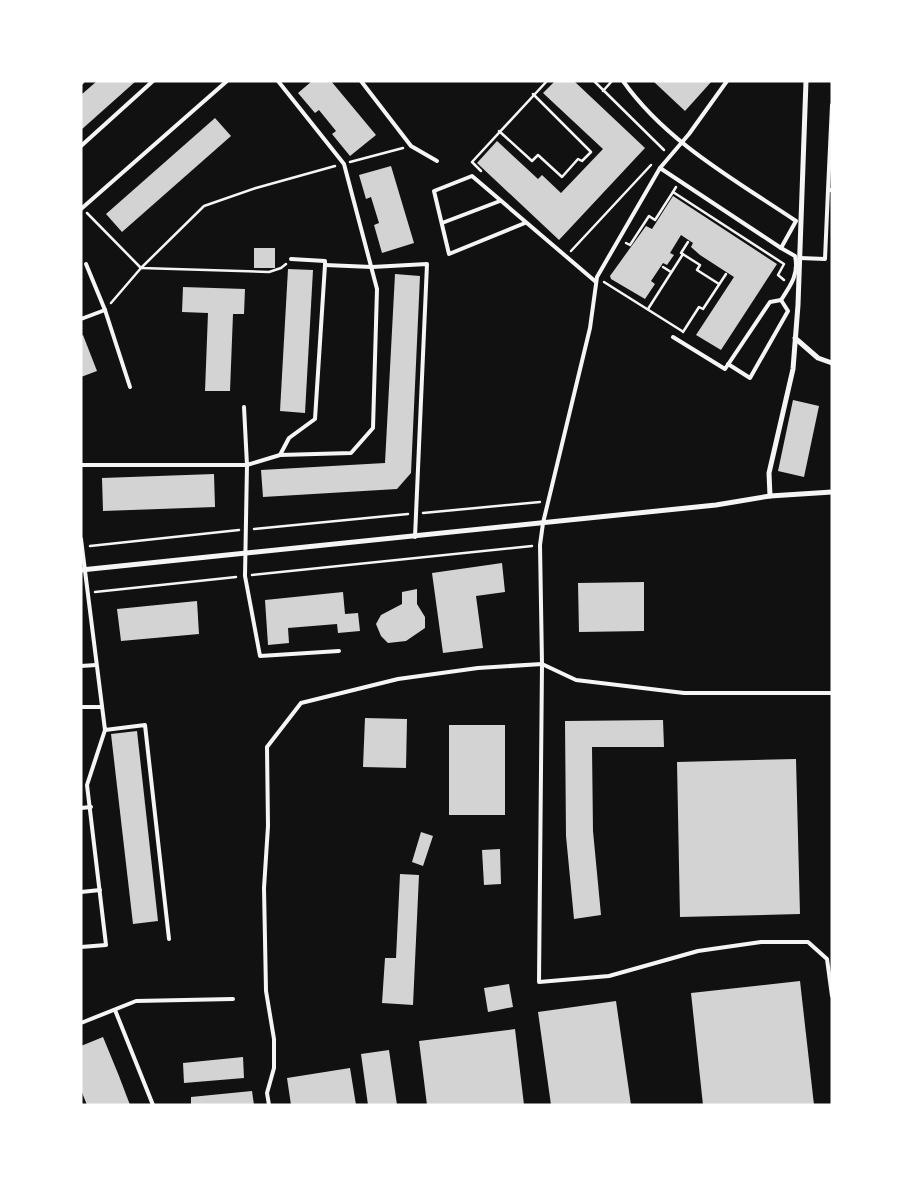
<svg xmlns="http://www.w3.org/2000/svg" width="913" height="1186" viewBox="0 0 913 1186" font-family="Ubuntu,sans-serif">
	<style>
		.building { fill: #d3d3d3 }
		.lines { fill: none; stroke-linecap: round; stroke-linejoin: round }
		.path { stroke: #f5f5f5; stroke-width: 2.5 }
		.service { stroke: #f5f5f5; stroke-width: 4 }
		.minor { stroke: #f5f5f5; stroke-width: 5 }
	</style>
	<rect width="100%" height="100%" fill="#111"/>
	<g class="building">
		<polygon points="97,81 136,81 81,130 81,95"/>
		<polygon points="312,81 331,81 376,135 350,156 332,134 336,131 319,110 315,113 298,93"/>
		<polygon points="555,81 574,81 645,148 559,240 477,163 497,141 538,179 542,175 561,193 603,149 543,93"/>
		<polygon points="653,81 712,81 685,111"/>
		<polygon points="215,118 231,136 122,232 106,214"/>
		<polygon points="391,166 414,243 382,253 374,225 379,223 371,197 366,199 359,175"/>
		<polygon points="673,196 777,264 721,350 696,335 734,277 700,255 691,247 693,243 681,235 670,253 674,255 667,265 663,263 651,281 655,284 645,299 611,279 610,276 646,226 652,229"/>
		<rect x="254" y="248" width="21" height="20"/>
		<polygon points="288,269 313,270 305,413 280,411"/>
		<polygon points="395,274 420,276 411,473 397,489 263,497 261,470 385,463"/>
		<polygon points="183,287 245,289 244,314 233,314 230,391 205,391 208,313 182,312"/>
		<polygon points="83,335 97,371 81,377 81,336"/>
		<polygon points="793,400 819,406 804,477 778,471"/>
		<polygon points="214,474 215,507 103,511 102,478"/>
		<polygon points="502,563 505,592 476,596 483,648 443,653 432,573"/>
		<polygon points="644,582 644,631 579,632 578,583"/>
		<polygon points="417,589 417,604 425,617 425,628 406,641 388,643 381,636 376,624 381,615 402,604 402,592"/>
		<polygon points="343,592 345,614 358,613 360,631 338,633 337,624 288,628 289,643 268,645 265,600"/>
		<polygon points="197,601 199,634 121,641 117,609"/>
		<polygon points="365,718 407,719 406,768 363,767"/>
		<polygon points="663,720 664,747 592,747 593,831 601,915 574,919 566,836 565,721"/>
		<rect x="449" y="725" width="56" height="90"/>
		<polygon points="137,731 158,921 133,924 111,734"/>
		<polygon points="796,759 800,914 680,917 677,762"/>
		<polygon points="421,832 433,836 423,866 412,862"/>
		<polygon points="500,849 501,884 484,885 482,850"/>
		<polygon points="400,874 419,875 413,1005 382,1003 385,958 396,958"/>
		<polygon points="800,981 814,1105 703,1105 691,993"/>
		<polygon points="509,984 513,1007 488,1012 484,988"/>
		<polygon points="616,1001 631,1105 551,1105 538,1012"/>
		<polygon points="515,1029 524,1105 427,1105 419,1041"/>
		<polygon points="103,1037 119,1076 130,1105 87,1105 81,1090 81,1046"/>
		<polygon points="389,1050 397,1105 368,1105 361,1054"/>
		<polygon points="243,1057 244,1078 184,1083 183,1063"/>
		<polygon points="350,1068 356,1105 291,1105 287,1078"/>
		<polygon points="252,1091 254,1105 191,1105 191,1097"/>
	</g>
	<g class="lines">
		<g class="path">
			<polyline points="594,81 664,150"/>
			<polyline points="603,91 612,81"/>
			<polyline points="499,131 532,161 538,155 562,177 578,159 582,161 591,152 533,94"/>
			<polyline points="350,162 403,148"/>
			<polyline points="481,171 472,162 547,81"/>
			<polyline points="676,187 673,192 784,264 778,275 784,280"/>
			<polyline points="87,213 141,268 269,272 281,268 286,264"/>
			<polyline points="688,242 681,253 700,265 697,270 719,284"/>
			<polyline points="626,243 630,245 649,216 655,220 673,192"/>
			<polyline points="571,251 651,165"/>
			<polyline points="663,267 671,272"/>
			<polyline points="604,282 682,331"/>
			<polyline points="111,303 141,268 204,206 256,188 335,166"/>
			<polyline points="648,309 683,254"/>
			<polyline points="683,332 699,307 703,309 726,274"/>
			<polyline points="423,513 540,502"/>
			<polyline points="254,529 408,514"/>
			<polyline points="90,546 239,530"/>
			<polyline points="252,575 532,546"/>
			<polyline points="95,592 236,577"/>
		</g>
		<g class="service">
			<polyline points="361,81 411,146 437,161"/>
			<path d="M623 81C666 142 735 180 796 221L781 248 660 168"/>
			<polyline points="727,81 689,134 660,168 597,277 590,328 543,523 540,545 542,664 539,982 609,976 698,951 761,942 808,942 827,959 832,996"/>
			<polyline points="81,83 83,81"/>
			<polyline points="81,146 153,81"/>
			<polyline points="828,190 832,105"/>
			<polyline points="81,209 227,81"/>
			<polyline points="442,223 500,201"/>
			<polyline points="525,223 449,254 434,191 472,176 596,282"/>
			<polyline points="800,258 825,259 828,190 832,190"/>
			<polyline points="86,264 105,310 130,387"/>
			<polyline points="325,265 372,267 427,264 415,537"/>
			<polyline points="81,319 105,310"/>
			<path d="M673 337 725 369 770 302 781 300C791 285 799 274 795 256L781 248"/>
			<polyline points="728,364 750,378 788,311 781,300"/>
			<polyline points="244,407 247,465 280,455 351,453 373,428 377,289 344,164 278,81"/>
			<polyline points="280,455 289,438 315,419 325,265 325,261 291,259"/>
			<polyline points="81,465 247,465 245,576 260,656 339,651"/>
			<polyline points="81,539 105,730 145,725 169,939"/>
			<polyline points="81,666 96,665"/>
			<polyline points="81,707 102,707"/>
			<polyline points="81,808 91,807"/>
			<polyline points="81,892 100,890"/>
			<polyline points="81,947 106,945 87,785 105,730"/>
			<polyline points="115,1010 153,1105"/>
			<polyline points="81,1023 136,1001 233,999"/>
			<polyline points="269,1105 267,1093 274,1068 274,1039 266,991 264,888 268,826 267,747 301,703 398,679 478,668 542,664 576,680 684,693 832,693"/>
		</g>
		<g class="minor">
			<polyline points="795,338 818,358 832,363"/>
			<polyline points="770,496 769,473 793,369 798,305 806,81"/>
			<polyline points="81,570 716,505 770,496 832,492"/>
		</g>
	</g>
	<rect width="913" height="1186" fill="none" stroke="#ffffff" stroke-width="165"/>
</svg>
